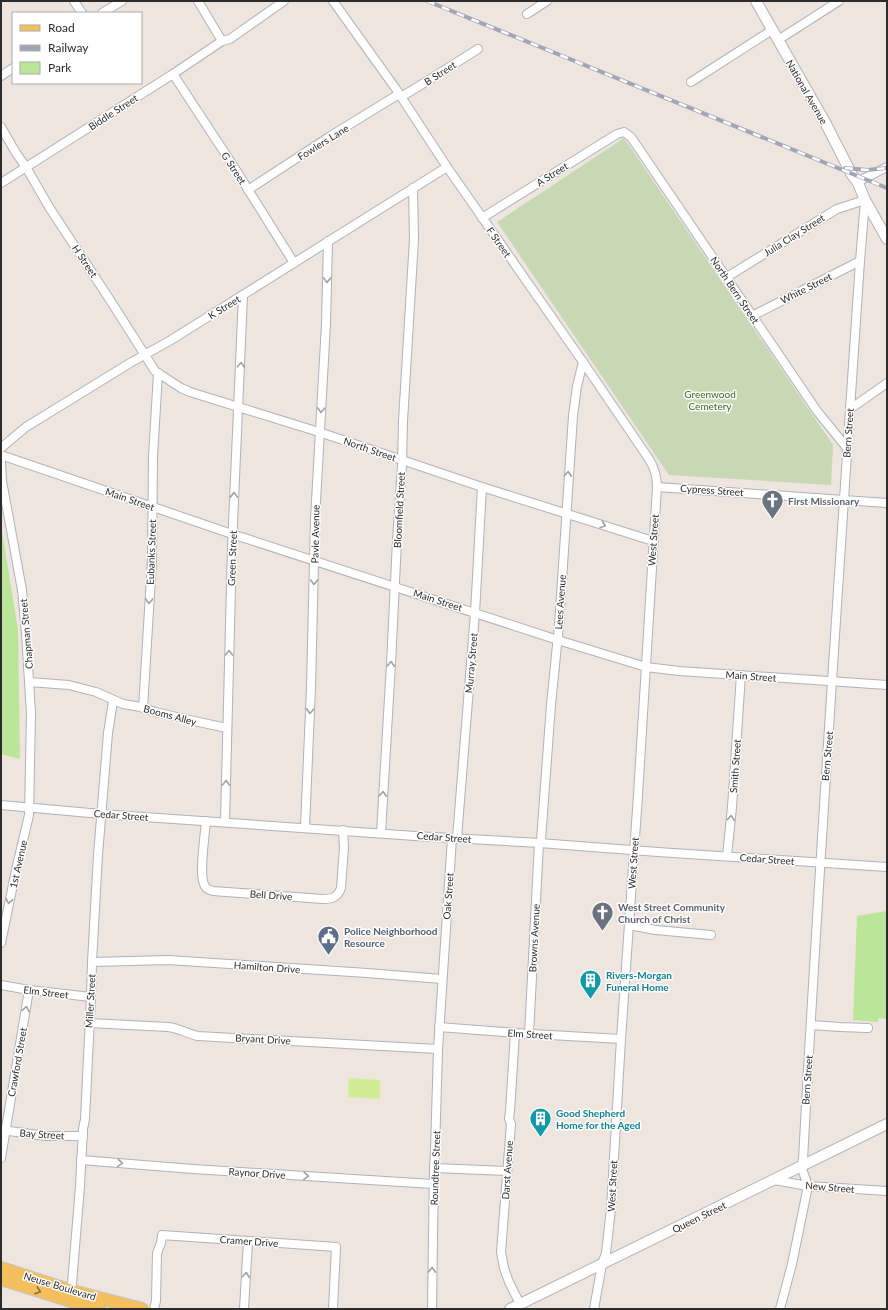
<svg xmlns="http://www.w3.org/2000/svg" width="888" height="1310" viewBox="0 0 888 1310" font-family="Lato,sans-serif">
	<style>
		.green { fill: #bbe599 }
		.cemetery { fill: #c9d8b4 }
		.pitch { fill: #d1ec95 }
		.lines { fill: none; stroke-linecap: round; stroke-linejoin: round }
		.minor-casing { stroke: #aeb2bc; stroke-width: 10 }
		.tertiary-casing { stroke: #aeb2bc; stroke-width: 12 }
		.primary-casing { stroke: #c4c4c4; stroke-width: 14 }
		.minor { stroke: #fff; stroke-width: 8 }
		.tertiary { stroke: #fff; stroke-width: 10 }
		.primary { stroke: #f4c05d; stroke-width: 12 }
		.rail-casing { stroke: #a0a6b6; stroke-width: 4 }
		.rail { stroke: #fff; stroke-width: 2.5; stroke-dasharray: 8; stroke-linecap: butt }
		.oneway { stroke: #a0a0a0 }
		.oneway2 { stroke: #866f42 }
		.labels { text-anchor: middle; stroke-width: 3; stroke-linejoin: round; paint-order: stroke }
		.street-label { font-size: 10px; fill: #2c2c2c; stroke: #fff }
		.park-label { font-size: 10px; fill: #336b19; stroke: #fff }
		.worship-label { font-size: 10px; font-weight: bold; fill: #5b616d; stroke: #fff; text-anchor: start }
		.service-label { font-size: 10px; font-weight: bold; fill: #4e5e75; stroke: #fff; text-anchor: start }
		.culture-label { font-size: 10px; font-weight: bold; fill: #0d838f; stroke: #fff; text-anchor: start }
	</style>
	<rect width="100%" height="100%" fill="#eee5de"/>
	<g class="green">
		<polygon points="1,525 18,630 20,759 1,754"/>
		<polygon points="887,911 887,1019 878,1018 878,1022 853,1020 857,916"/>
	</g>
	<polygon class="cemetery" points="624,138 833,445 831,485 669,475 497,222"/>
	<polygon class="pitch" points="349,1078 380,1080 380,1099 348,1097"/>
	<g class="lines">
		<defs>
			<g id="minor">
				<polyline points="74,1 82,13"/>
				<polyline points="198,1 222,41"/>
				<path d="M333 1 396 89 447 167 583 362 649 459C655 469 657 476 657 487L638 795 621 1039 611 1209 606 1253 602 1264 594 1309"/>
				<polyline points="102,13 122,1"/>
				<polyline points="527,14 547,1"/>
				<polyline points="778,40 839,1"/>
				<polyline points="173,74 234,167 294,263"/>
				<polyline points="1,76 13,68"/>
				<polyline points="691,82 772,30"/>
				<polyline points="401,97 424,83 478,49"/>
				<polyline points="1,127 16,153 26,167 49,207 112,303 155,371 181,388 190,392 319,432 482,487 653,541"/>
				<polyline points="1,183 173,74 222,41 230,39 284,1"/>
				<polyline points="858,183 863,179 887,167"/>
				<polyline points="248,190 329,137 399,94"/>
				<polyline points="482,218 617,134 624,132 631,137 817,411 847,448"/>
				<path d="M727 277 837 209 865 200 860 261C840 560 819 860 803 1160L801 1166 808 1186 792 1264 780 1309"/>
				<polyline points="752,316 860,261"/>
				<polyline points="850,409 887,383"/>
				<polyline points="1,448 26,427 130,363 171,340 447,167"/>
				<polyline points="1,455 232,534 561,641 646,667 679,671 887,685"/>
				<polyline points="1,462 2,481 22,590 26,633 31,714 29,815 16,870 1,943"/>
				<polyline points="657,487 887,503"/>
				<polyline points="29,682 69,685 96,692 123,704 141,707 155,712 194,721 227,728"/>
				<polyline points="143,708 152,561 153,457 158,373"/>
				<polyline points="1,805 101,814 415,836 539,843 658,852 887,867"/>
				<path d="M206 821C205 834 199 873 204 884 205 888 209 890 213 891L323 899C332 899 338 897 341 888L344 847 343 830"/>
				<polyline points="225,822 232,547 243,295"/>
				<polyline points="305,827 311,688 315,519 326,324 328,241"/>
				<polyline points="381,833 391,664 397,541 402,465 403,421 414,239 413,188"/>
				<polyline points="457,838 475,613 482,487"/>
				<polyline points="727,856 732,807 741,675"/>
				<polyline points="629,925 656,930 711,935"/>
				<polyline points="92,962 168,960 367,973 442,979"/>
				<polyline points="1,985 29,990 91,997"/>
				<path d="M89 1023 168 1027C179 1028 188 1034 198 1036L438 1049"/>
				<polyline points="811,1025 840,1027 868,1028"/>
				<polyline points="439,1027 515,1033 621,1039"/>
				<polyline points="515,1033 510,1111 509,1119 511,1124 501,1252 504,1268 509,1282 520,1304"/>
				<polyline points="529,1034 539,843 541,840 551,705 559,625 573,416 577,386 583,362"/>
				<polyline points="2,1130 46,1136 83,1136"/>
				<polyline points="1,1158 29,990"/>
				<polyline points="81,1160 193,1169 433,1184"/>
				<polyline points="434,1168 507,1171"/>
				<polyline points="774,1180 808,1186 887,1191"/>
				<polyline points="71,1296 80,1186 83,1129 85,1119 91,997 92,962 98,855 108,733 113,701"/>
				<polyline points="154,1309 156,1301 157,1253 161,1243 162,1235 336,1247 333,1309"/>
				<polyline points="244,1309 248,1241"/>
				<polyline points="432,1309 434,1168 435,1151 438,1049 452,838"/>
			</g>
			<g id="tertiary">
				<polyline points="756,1 826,124 852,175 858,183 865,200 887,239"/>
				<polyline points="510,1309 887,1124"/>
			</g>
			<g id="primary">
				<polyline points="1,1268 72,1291 142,1309"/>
				<polyline points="1,1279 71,1301 99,1309"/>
			</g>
		</defs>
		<use href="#minor" class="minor-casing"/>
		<use href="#tertiary" class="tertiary-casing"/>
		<use href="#primary" class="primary-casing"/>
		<use href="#minor" class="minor"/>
		<use href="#tertiary" class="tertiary"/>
		<use href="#primary" class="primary"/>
		<defs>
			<g id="rail">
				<polyline points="427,1 887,188"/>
				<polyline points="845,168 867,170 887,168"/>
			</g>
		</defs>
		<use href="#rail" class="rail-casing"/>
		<use href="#rail" class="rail"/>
	</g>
	<defs><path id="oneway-chevron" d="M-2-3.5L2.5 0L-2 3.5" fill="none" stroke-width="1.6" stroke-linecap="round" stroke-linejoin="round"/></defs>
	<g class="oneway">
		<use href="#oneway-chevron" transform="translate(327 280) rotate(92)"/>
		<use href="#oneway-chevron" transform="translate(241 365) rotate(-87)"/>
		<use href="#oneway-chevron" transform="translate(321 410) rotate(93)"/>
		<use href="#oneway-chevron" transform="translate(568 474) rotate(-86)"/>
		<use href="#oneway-chevron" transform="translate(234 495) rotate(-88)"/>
		<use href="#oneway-chevron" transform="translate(603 525) rotate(18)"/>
		<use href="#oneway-chevron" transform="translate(314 582) rotate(92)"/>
		<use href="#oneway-chevron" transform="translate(149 601) rotate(93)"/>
		<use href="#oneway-chevron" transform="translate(229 653) rotate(-89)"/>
		<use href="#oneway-chevron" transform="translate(391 664) rotate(-87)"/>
		<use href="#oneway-chevron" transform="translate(310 711) rotate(93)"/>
		<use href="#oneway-chevron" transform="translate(226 783) rotate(-89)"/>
		<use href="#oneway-chevron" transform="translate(383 794) rotate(-87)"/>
		<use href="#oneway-chevron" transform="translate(731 818) rotate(-84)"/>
		<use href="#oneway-chevron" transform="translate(9 901) rotate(101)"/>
		<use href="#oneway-chevron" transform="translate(26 1009) rotate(-81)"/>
		<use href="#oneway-chevron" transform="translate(120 1163) rotate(4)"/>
		<use href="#oneway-chevron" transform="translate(306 1176) rotate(4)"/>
		<use href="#oneway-chevron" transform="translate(432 1270) rotate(-89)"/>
		<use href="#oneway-chevron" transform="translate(246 1275) rotate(-85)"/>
	</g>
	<use class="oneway2" href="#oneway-chevron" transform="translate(38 1291) rotate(18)"/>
	<defs>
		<symbol id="church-pin" viewBox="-11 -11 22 30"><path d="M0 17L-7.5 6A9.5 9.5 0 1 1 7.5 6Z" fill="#6b7280" stroke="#fff"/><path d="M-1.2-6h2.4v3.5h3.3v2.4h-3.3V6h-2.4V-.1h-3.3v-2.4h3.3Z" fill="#fff"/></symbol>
		<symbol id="civic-pin" viewBox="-11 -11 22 30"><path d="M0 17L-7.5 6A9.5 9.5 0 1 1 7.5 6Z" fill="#5c6f8a" stroke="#fff"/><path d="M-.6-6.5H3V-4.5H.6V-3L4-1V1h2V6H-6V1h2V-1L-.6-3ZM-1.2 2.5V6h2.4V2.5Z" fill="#fff"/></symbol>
		<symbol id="building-pin" viewBox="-11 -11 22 30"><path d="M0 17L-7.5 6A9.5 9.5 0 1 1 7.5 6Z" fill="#0f9aa8" stroke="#fff"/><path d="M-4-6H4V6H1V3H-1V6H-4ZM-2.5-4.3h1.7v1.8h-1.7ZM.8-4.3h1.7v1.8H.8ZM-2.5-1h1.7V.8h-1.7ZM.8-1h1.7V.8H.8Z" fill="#fff"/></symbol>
	</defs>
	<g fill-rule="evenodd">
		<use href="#church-pin" x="760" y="488" width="25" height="34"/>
		<use href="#church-pin" x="590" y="900" width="25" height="34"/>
		<use href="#civic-pin" x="316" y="924" width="25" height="34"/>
		<use href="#building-pin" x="578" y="968" width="25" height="34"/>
		<use href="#building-pin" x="528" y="1106" width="25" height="34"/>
	</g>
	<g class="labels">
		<g class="street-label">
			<text transform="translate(440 73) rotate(-33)" y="4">B Street</text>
			<text transform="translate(807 92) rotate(60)" y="4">National Avenue</text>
			<text transform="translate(113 112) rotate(-33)" y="4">Biddle Street</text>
			<text transform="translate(323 142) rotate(-32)" y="4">Fowlers Lane</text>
			<text transform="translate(234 168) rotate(57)" y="4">G Street</text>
			<text transform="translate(552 174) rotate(-32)" y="4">A Street</text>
			<text transform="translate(794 235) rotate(-32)" y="4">Julia Clay Street</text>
			<text transform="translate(499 242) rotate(55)" y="4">F Street</text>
			<text transform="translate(85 261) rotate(56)" y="4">H Street</text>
			<text transform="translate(806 288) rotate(-27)" y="4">White Street</text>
			<text transform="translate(735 290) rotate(56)" y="4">North Bern Street</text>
			<text transform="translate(224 307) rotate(-32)" y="4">K Street</text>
			<text transform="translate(848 433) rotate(-86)" y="4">Bern Street</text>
			<text transform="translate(370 449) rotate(19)" y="4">North Street</text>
			<text transform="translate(712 490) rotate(4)" y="4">Cypress Street</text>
			<text transform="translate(130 499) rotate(19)" y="4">Main Street</text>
			<text transform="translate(399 510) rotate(-87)" y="4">Bloomfield Street</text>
			<text transform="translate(315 534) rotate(-89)" y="4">Pavie Avenue</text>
			<text transform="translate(653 540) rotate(-86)" y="4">West Street</text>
			<text transform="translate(151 552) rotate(-88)" y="4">Eubanks Street</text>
			<text transform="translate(232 558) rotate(-88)" y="4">Green Street</text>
			<text transform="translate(438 600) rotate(18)" y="4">Main Street</text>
			<text transform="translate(560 602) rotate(-86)" y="4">Lees Avenue</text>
			<text transform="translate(26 634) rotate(-95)" y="4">Chapman Street</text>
			<text transform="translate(471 663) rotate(-85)" y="4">Murray Street</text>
			<text transform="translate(751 676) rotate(4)" y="4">Main Street</text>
			<text transform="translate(170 715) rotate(15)" y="4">Booms Alley</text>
			<text transform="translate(827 756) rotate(-85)" y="4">Bern Street</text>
			<text transform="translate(735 766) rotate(-86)" y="4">Smith Street</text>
			<text transform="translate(121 815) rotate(4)" y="4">Cedar Street</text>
			<text transform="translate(444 837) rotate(4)" y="4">Cedar Street</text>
			<text transform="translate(767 859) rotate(4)" y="4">Cedar Street</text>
			<text transform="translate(633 863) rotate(-86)" y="4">West Street</text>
			<text transform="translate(18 864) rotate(-77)" y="4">1st Avenue</text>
			<text transform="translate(271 895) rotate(4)" y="4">Bell Drive</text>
			<text transform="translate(448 896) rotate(-86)" y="4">Oak Street</text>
			<text transform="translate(534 938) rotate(-87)" y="4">Browns Avenue</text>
			<text transform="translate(267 967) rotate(4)" y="4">Hamilton Drive</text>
			<text transform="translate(46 992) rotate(7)" y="4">Elm Street</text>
			<text transform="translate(90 1001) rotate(-87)" y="4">Miller Street</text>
			<text transform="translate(530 1034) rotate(4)" y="4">Elm Street</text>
			<text transform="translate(263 1039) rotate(3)" y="4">Bryant Drive</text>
			<text transform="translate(17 1062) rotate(-80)" y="4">Crawford Street</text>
			<text transform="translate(807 1080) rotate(-86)" y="4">Bern Street</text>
			<text transform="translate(42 1134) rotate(4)" y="4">Bay Street</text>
			<text transform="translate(435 1168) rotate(-88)" y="4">Roundtree Street</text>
			<text transform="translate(507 1170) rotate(-86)" y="4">Darst Avenue</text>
			<text transform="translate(257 1173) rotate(4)" y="4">Raynor Drive</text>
			<text transform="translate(612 1186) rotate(-87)" y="4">West Street</text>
			<text transform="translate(830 1187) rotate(5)" y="4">New Street</text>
			<text transform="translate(699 1217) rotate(-26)" y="4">Queen Street</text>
			<text transform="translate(249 1241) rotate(4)" y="4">Cramer Drive</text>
			<text transform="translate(60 1286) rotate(17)" y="4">Neuse Boulevard</text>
		</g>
		<g class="park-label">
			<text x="710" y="398">Greenwood<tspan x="710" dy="12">Cemetery</tspan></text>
		</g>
		<g class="worship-label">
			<text x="788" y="505">First Missionary</text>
			<text x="618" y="911">West Street Community<tspan x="618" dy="12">Church of Christ</tspan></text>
		</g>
		<g class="service-label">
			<text x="344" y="935">Police Neighborhood<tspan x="344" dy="12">Resource</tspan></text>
		</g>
		<g class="culture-label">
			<text x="606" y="979">Rivers-Morgan<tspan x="606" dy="12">Funeral Home</tspan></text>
			<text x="556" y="1117">Good Shepherd<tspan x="556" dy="12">Home for the Aged</tspan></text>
		</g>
	</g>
	<rect width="888" height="1310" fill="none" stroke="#2c2c2c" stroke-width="4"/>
	<rect x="12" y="12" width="130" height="72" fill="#ffffff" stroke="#ababab"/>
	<rect x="20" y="25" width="20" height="6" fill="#f4c05d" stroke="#ababab"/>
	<text x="48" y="32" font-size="12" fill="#2c2c2c">Road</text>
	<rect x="20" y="45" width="20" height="6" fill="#a0a6b6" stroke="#ababab"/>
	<text x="48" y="52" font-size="12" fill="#2c2c2c">Railway</text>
	<rect x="20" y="62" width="20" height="12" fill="#bbe599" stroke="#ababab"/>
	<text x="48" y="72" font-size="12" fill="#2c2c2c">Park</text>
</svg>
